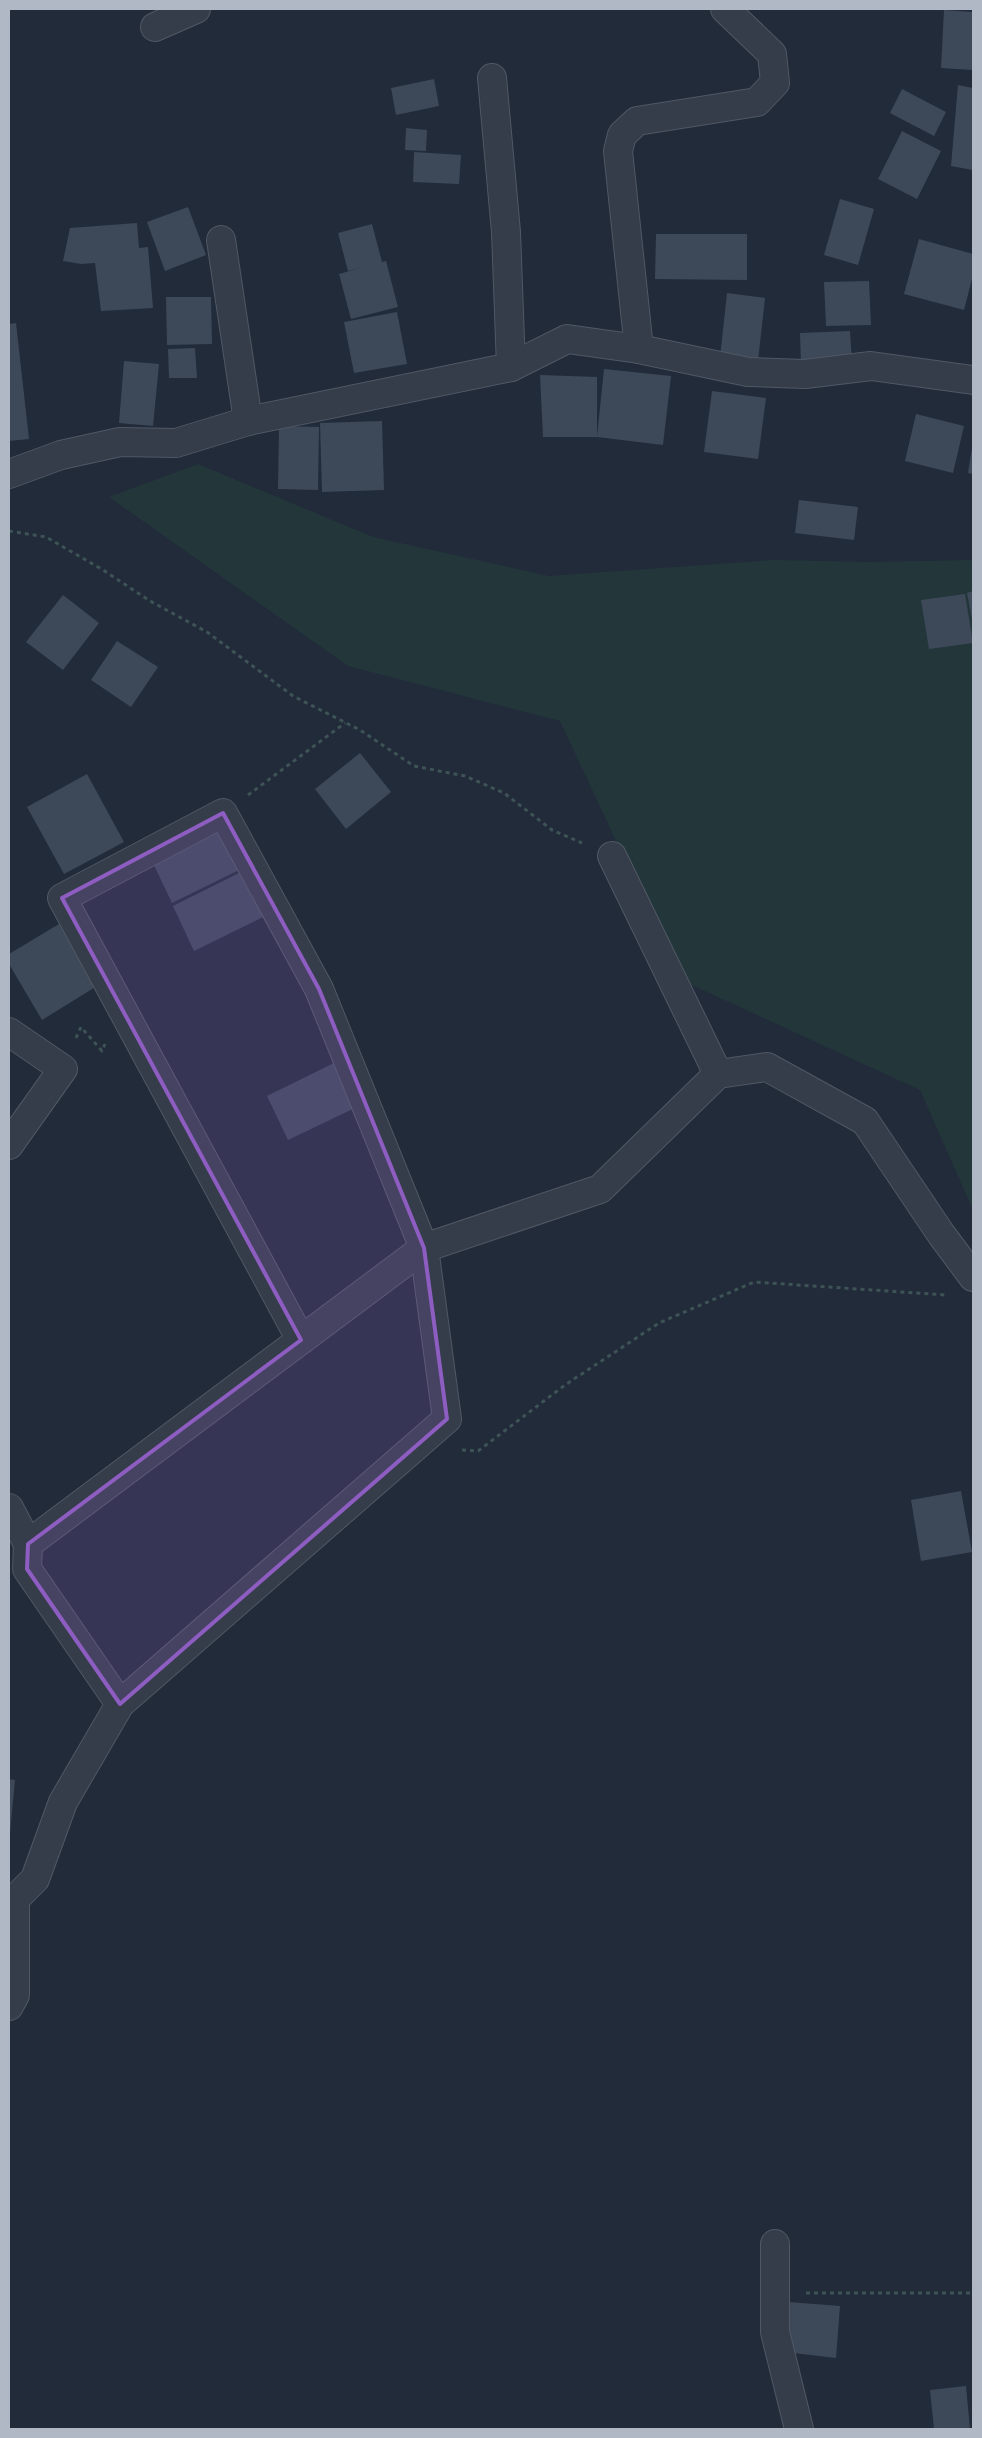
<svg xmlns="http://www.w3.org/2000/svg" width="982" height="2438" viewBox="0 0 982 2438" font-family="'PT Sans',sans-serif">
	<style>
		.green { fill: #23373b }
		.building { fill: #3d4959 }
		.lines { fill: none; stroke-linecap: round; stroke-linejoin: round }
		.minor-casing { stroke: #505865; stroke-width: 30 }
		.path { stroke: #3e5355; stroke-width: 3; stroke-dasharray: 4 4; stroke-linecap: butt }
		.minor { stroke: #353d4a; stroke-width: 28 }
		.marked { fill: #8e5dc1; fill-opacity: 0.2; stroke: #8e5dc1; stroke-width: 4; stroke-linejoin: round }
	</style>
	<rect width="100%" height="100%" fill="#212b3a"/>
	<polygon class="green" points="198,464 373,537 549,576 774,560 870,562 973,560 973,1210 920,1090 681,980 560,721 348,666 109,497"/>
	<g class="building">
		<polygon points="944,10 973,12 973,70 941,68"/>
		<polygon points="434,79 439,106 396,115 391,88"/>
		<polygon points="958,85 973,88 973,170 951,166"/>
		<polygon points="902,89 946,112 934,136 890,113"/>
		<polygon points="406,128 427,130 426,151 405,150"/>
		<polygon points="902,131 941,151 917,199 878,179"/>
		<polygon points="414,152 461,155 459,184 413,182"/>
		<polygon points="840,199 874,209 858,265 824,255"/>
		<polygon points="188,207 206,255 165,271 147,222"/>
		<polygon points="137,223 139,248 148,247 153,308 101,311 95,263 81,264 63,261 70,228"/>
		<polygon points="372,224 382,262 386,261 398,307 351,319 339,274 363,267 348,271 338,233"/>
		<polygon points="656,234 747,234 747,280 655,279"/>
		<polygon points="919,239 973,254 973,275 964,310 904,294"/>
		<polygon points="869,281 871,325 826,326 824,282"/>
		<polygon points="727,293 765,298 758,361 720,357"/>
		<polygon points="166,297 211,297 212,344 167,345"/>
		<polygon points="397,312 407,364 354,373 344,322"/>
		<polygon points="16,323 29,439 9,441 9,324"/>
		<polygon points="850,331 852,362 801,364 800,333"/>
		<polygon points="195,348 197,378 169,378 168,349"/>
		<polygon points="124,361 159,364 153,426 119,423"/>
		<polygon points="604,369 671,376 663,445 597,437 543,437 540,375 597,377 597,437"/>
		<polygon points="712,391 766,398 758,459 704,452"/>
		<polygon points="916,414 964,426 953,473 905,461"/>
		<polygon points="382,421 384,490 322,492 320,423"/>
		<polygon points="279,426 319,427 318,490 278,489"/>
		<polygon points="972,448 973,448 973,474 968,473"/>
		<polygon points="799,500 858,507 854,540 795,533"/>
		<polygon points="973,591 973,619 972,619 967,593"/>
		<polygon points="965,594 973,643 929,649 921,600"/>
		<polygon points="63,595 99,623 63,670 26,642"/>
		<polygon points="117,641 158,667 131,707 91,680"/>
		<polygon points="360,753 391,792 346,829 315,789"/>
		<polygon points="87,774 124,842 64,874 27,807"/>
		<polygon points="220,825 241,869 172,903 151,859"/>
		<polygon points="241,872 263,917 194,951 173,906"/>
		<polygon points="59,924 97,986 42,1020 9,964 9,954"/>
		<polygon points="336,1062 357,1107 288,1140 267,1096"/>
		<polygon points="961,1491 972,1552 921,1561 911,1500"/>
		<polygon points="9,1779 15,1780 10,1833 9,1833"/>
		<polygon points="789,2302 840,2306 836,2358 785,2352"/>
		<polygon points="966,2386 970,2429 934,2429 930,2390"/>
	</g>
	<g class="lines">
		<defs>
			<g id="minor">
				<polyline points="155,27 196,9"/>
				<polyline points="492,78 506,232 511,367"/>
				<polyline points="221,240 248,421"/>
				<polyline points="639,349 618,151 622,135 637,121 757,102 775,83 772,54 725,9"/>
				<polyline points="9,474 61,455 120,442 176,443 248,421 511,367 567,339 639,349 748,372 805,374 871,366 973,380"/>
				<polyline points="612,856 718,1074"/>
				<polyline points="9,1032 63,1069 9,1145"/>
				<polyline points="9,1508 28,1544 424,1248 600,1189 718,1074 767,1067 865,1121 941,1234 973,1277"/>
				<polyline points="28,1544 27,1569 120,1704"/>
				<polyline points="9,1901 15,1899 35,1879 63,1802 120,1704 447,1419 424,1248 319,989 223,813 62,898 301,1340"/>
				<polyline points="9,2006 15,1995 15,1899"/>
				<polyline points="775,2244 775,2332 799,2429"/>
			</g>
		</defs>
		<use href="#minor" class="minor-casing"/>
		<g class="path">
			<polyline points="9,531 46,537 103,570 150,601 207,632 293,696 360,730 414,766 465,776 504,793 552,830 582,843"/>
			<polyline points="248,795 345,723"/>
			<polyline points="76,1038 81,1027 102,1051 105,1044"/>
			<polyline points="462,1450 478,1451 565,1385 659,1323 754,1282 946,1295"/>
			<polyline points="806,2293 973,2293"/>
		</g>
		<use href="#minor" class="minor"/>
	</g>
	<path class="marked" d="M223 813 319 989 424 1248 447 1419 120 1704 27 1569 28 1544 301 1340 62 898Z"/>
	<rect width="982" height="2438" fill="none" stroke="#b0b8c6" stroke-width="20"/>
</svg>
